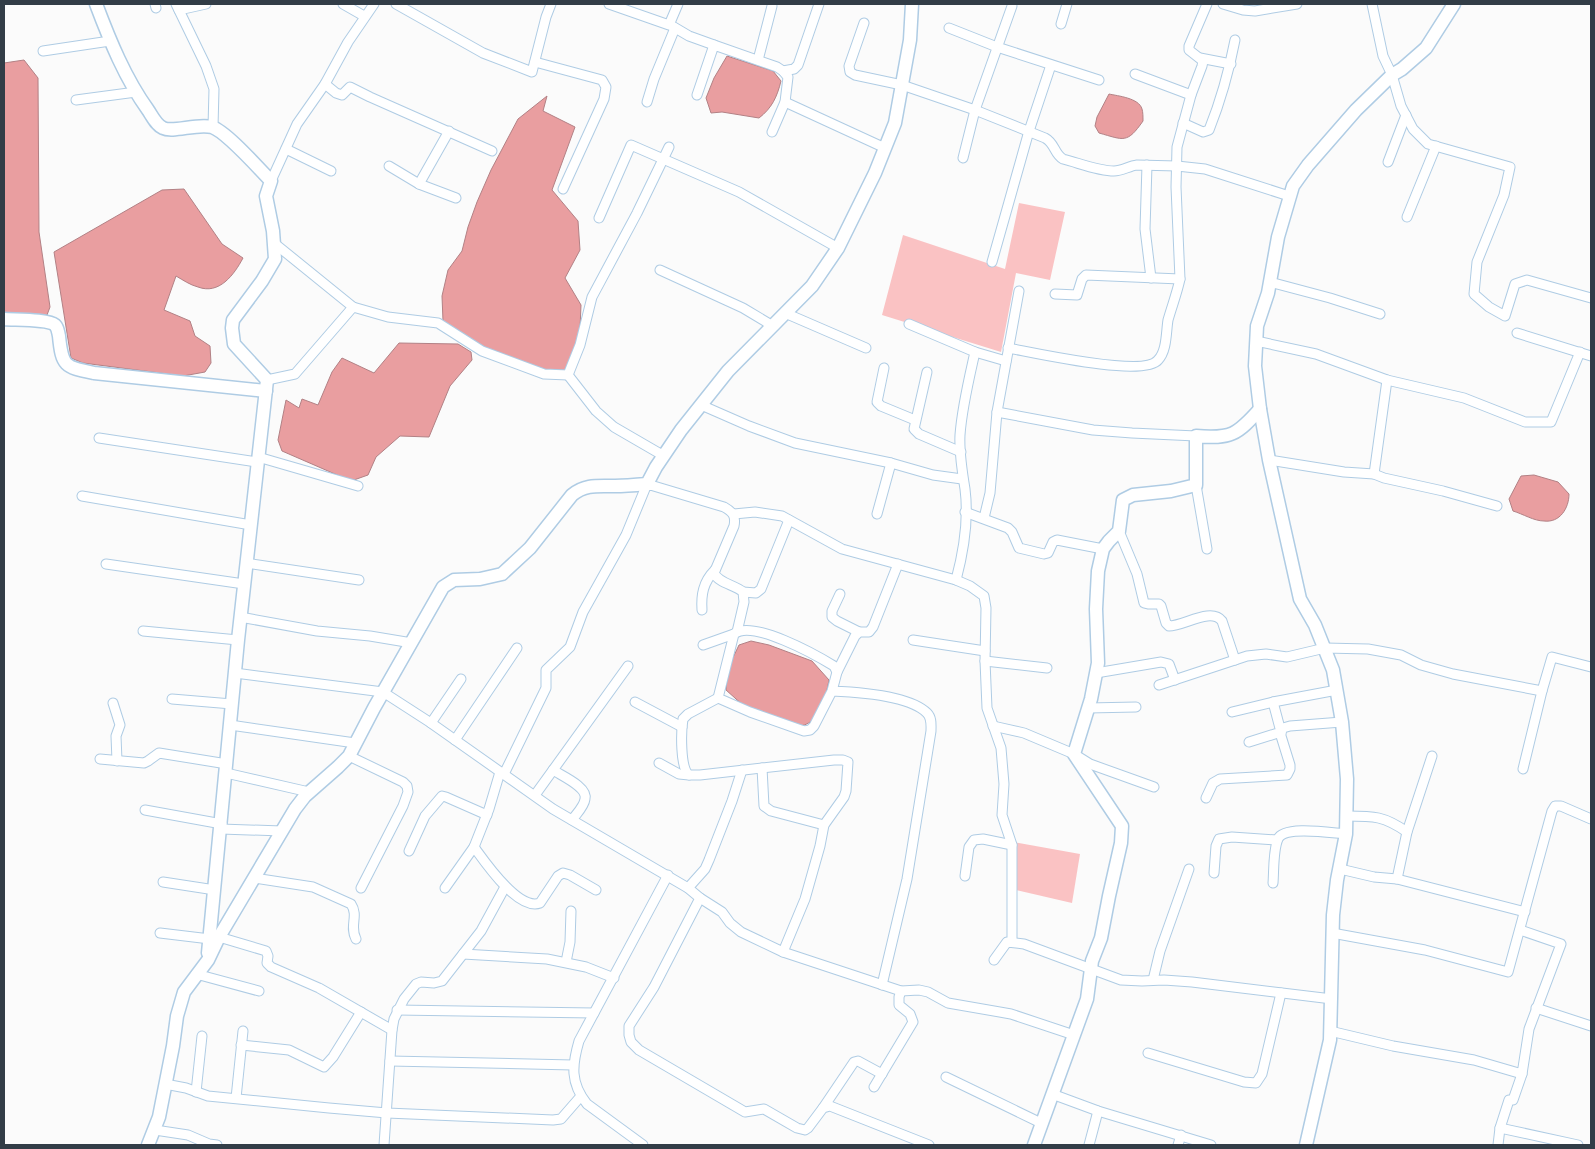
<svg xmlns="http://www.w3.org/2000/svg" width="1595" height="1149" viewBox="0 0 1595 1149" font-family="'Crimson Pro',serif">
	<style>
		.green { fill: #fac2c3 }
		.water { fill: #e99ea0; stroke: #b28185 }
		.lines { fill: none; stroke-linecap: round; stroke-linejoin: round }
		.street-casing { stroke: #afcce4; stroke-width: 11 }
		.secondary-casing { stroke: #afcce4; stroke-width: 15 }
		.street { stroke: #fff; stroke-width: 9 }
		.secondary { stroke: #fff; stroke-width: 12 }
	</style>
	<rect width="100%" height="100%" fill="#fbfbfb"/>
	<g class="green">
		<polygon points="1019,203 1065,212 1050,280 1016,273 1001,352 882,315 903,235 1005,269"/>
		<polygon points="1013,842 1080,854 1072,903 1012,889"/>
	</g>
	<g class="water">
		<path d="M727 56 773 71 781 81C777 97 772 108 759 118L722 112 711 113 706 98 714 78Z"/>
		<polygon points="24,60 38,78 39,232 50,307 47,315 4,317 4,63"/>
		<path d="M1109 94C1118 96 1139 98 1142 109 1143 112 1143 117 1143 121 1127 144 1124 140 1099 133L1095 126 1097 117Z"/>
		<polygon points="547,96 543,111 575,127 552,190 578,221 580,250 565,278 581,305 580,329 573,361 562,374 510,360 459,336 443,321 442,296 448,270 462,251 468,227 477,202 491,170 518,119"/>
		<path d="M184 189 222 244 243 258C234 275 219 295 198 287 190 285 183 280 176 276L164 310 190 321 195 336 210 346 211 363 205 372 183 376 83 363 71 358 54 252 162 190Z"/>
		<polygon points="399,343 458,344 471,352 472,360 450,386 429,437 400,436 376,457 368,475 351,481 282,451 278,440 286,400 299,408 302,399 318,405 332,372 342,358 374,373"/>
		<path d="M1534 475 1558 482 1569 494C1569 508 1560 523 1544 521 1534 521 1523 514 1513 511L1509 499 1521 476Z"/>
		<path d="M751 641 769 645 812 661 829 680C825 701 821 724 796 727L745 707 726 690 728 668 739 645Z"/>
	</g>
	<g class="lines">
		<defs>
			<g id="street">
				<polyline points="155,4 156,8"/>
				<polyline points="176,4 206,66 214,89 213,127"/>
				<polyline points="343,4 364,16"/>
				<polyline points="396,4 483,53 532,72 546,17 551,4"/>
				<polyline points="609,4 669,25 678,4"/>
				<polyline points="1223,4 1243,10 1255,11 1297,4"/>
				<polyline points="1372,4 1383,56 1392,75 1401,106 1413,129 1428,144 1510,167 1504,195 1477,262 1474,294 1489,307 1505,316 1515,284 1527,280 1591,298"/>
				<polyline points="179,10 206,4"/>
				<path d="M864 23 849 66 850 72 855 75 902 85 975 110 1045 138C1055 143 1054 154 1063 159 1079 163 1098 171 1114 171 1122 171 1129 166 1137 165L1177 166 1205 169 1289 196"/>
				<polyline points="1061,24 1067,4"/>
				<polyline points="672,26 689,36 714,45"/>
				<polyline points="949,28 997,47 1099,80"/>
				<polyline points="43,51 110,41"/>
				<polyline points="1200,58 1231,64"/>
				<polyline points="758,60 772,6"/>
				<polyline points="535,62 602,80 606,87 604,99 563,189"/>
				<polyline points="783,71 794,69 798,65 819,4"/>
				<polyline points="1135,74 1191,95"/>
				<polyline points="325,84 336,93 342,95 350,87 370,97 492,151"/>
				<polyline points="697,95 714,45 777,67 783,71 788,77 785,102 772,132"/>
				<polyline points="76,100 136,92"/>
				<polyline points="647,102 654,79 675,28"/>
				<polyline points="785,102 885,148"/>
				<path d="M1183 123 1203 132 1209 130C1221 100 1229 71 1235 40"/>
				<polyline points="286,149 331,171"/>
				<polyline points="963,158 975,110 1012,6"/>
				<polyline points="1388,162 1406,115"/>
				<polyline points="1147,165 1145,229 1151,278"/>
				<polyline points="389,166 419,184 456,198"/>
				<polyline points="271,181 297,124 325,84 348,42 374,4"/>
				<polyline points="419,184 449,131"/>
				<polyline points="1407,217 1436,146"/>
				<polyline points="599,218 631,145 739,192 838,248"/>
				<polyline points="274,243 353,307"/>
				<polyline points="992,262 1029,131 1051,65"/>
				<polyline points="660,270 743,308 773,326"/>
				<polyline points="1270,282 1330,298 1380,314"/>
				<polyline points="1055,294 1077,295 1082,279 1086,275 1180,279"/>
				<polyline points="785,313 866,348"/>
				<path d="M909 324 975 352C969 379 962 407 960 435 959 453 962 471 965 489 969 520 964 550 956 580"/>
				<polyline points="1517,333 1591,356"/>
				<polyline points="1256,341 1316,354 1387,380 1464,398 1525,422 1551,422 1580,352"/>
				<path d="M1008 348C1031 352 1144 378 1158 360 1167 351 1166 332 1168 320 1172 306 1177 293 1180 279L1176 187 1177 147 1191 95 1202 66 1203 61 1189 50V46L1207 4"/>
				<polyline points="975,352 1006,361"/>
				<polyline points="884,368 877,402 881,406 915,420"/>
				<polyline points="927,372 914,429 919,434 961,452"/>
				<polyline points="568,375 596,411 614,427 664,456"/>
				<polyline points="267,380 295,374 353,307 388,317 438,323 482,351 544,374 568,375 580,345 592,297 637,213 669,147"/>
				<polyline points="701,405 749,426 795,443 891,463 933,475 962,479"/>
				<polyline points="997,412 1093,430 1132,433 1196,436"/>
				<polyline points="99,438 257,462"/>
				<polyline points="258,457 358,486"/>
				<polyline points="1269,460 1344,472 1374,474 1384,478 1443,491 1497,506"/>
				<polyline points="1374,474 1387,380"/>
				<polyline points="1196,485 1207,549"/>
				<polyline points="82,496 251,525"/>
				<polyline points="965,512 1008,528 1012,532 1019,548 1044,554 1048,553 1053,542 1057,540 1103,549"/>
				<polyline points="734,514 755,512 782,516 842,549 956,580 970,586 984,596 986,608 985,661 987,708 1001,748 1004,784 1002,815 1012,845 1012,942"/>
				<polyline points="877,514 891,463"/>
				<polyline points="984,518 990,493 997,412 1019,291"/>
				<path d="M1119 531 1137 574 1144 603 1148 604H1159L1161 606 1166 623 1169 626C1184 626 1211 607 1222 621L1235 660"/>
				<polyline points="246,563 359,580"/>
				<polyline points="106,564 244,584"/>
				<polyline points="743,592 756,593 761,589 789,520"/>
				<polyline points="840,594 832,611 832,617 837,621 859,632"/>
				<path d="M702 610C701 595 703 582 715 570"/>
				<polyline points="240,617 317,631 370,636 412,643"/>
				<polyline points="143,631 238,640"/>
				<polyline points="913,640 985,651"/>
				<polyline points="703,645 734,634"/>
				<polyline points="985,661 1047,668"/>
				<polyline points="837,672 855,636 859,632 869,632 873,627 898,564"/>
				<polyline points="235,673 383,692 431,723 553,809 688,888 700,898 654,987 629,1026 629,1035 631,1042 639,1050 745,1112 764,1109 797,1128 805,1130 808,1128 823,1108 830,1106 929,1145"/>
				<polyline points="1096,673 1161,662 1169,664 1175,680"/>
				<polyline points="1159,685 1247,656 1266,654 1287,657 1325,648 1368,649 1401,655 1421,665 1453,674 1542,691"/>
				<path d="M832 691 837 672 834 666C816 655 752 619 734 634L718 698 750 712 804 731 810 730 814 726 832 691C856 692 909 695 927 713 932 718 931 725 931 731L907 879 882 985"/>
				<path d="M718 698 688 714 683 719C681 731 680 768 689 775H700L834 760H843L848 762 846 791 844 797 824 825 820 846 805 899 783 952"/>
				<polyline points="172,699 232,704"/>
				<polyline points="635,702 682,727"/>
				<polyline points="113,703 120,725 116,736 117,761"/>
				<polyline points="1088,708 1136,707"/>
				<polyline points="1232,712 1273,702 1337,690"/>
				<polyline points="431,723 461,679"/>
				<polyline points="230,725 355,743"/>
				<polyline points="993,726 1024,733 1074,754 1090,764 1154,787"/>
				<polyline points="455,740 517,648"/>
				<polyline points="1249,742 1281,732 1273,702"/>
				<polyline points="349,756 403,782 407,786 408,792 403,806 361,888"/>
				<polyline points="100,759 144,763 148,761 159,753 227,764"/>
				<polyline points="659,763 679,774 689,775"/>
				<polyline points="762,768 764,806 771,811 824,825"/>
				<polyline points="1523,769 1542,691 1552,657 1591,667"/>
				<path d="M553 770C562 776 588 787 585 799 584 807 576 814 572 820"/>
				<polyline points="226,773 309,792"/>
				<path d="M504 774 546 688V670L570 647 583 612 626 535 647 484 724 507C733 512 736 516 734 526L714 573C718 583 735 585 743 592L744 602 737 632"/>
				<polyline points="535,795 628,666"/>
				<polyline points="1206,798 1213,783 1220,779 1287,775 1290,769 1290,765 1281,736 1281,732 1283,728 1290,726 1342,722"/>
				<polyline points="145,810 222,824"/>
				<path d="M1347 816C1374 816 1384 816 1407 832"/>
				<polyline points="221,829 282,831"/>
				<path d="M474 847C485 862 518 911 540 903L558 876 563 873 570 875 596 890"/>
				<polyline points="409,851 425,816 442,796 446,797 487,815"/>
				<polyline points="1340,869 1374,877 1397,879 1525,912"/>
				<polyline points="1214,873 1216,846 1219,839 1232,837 1277,840"/>
				<polyline points="965,876 969,847 974,840 983,839 1012,845"/>
				<path d="M254 878 313 887 351 904C359 916 349 926 356 939"/>
				<polyline points="1397,879 1407,832 1432,756"/>
				<polyline points="163,882 215,890"/>
				<path d="M1273 883C1274 871 1273 850 1278 839 1284 825 1331 833 1346 834"/>
				<polyline points="445,888 474,847 489,809 500,772"/>
				<polyline points="688,888 705,869 709,860 732,801 742,770"/>
				<polyline points="700,898 722,912 730,923 741,932 783,952 901,991 919,990 928,992 948,1003 1011,1014 1074,1035"/>
				<polyline points="160,933 210,939"/>
				<polyline points="1332,933 1425,950 1508,972 1552,811 1555,806 1561,806 1591,819"/>
				<polyline points="219,937 266,951 268,956 267,963 271,967 319,988 392,1030"/>
				<polyline points="463,954 547,959 586,967 614,978"/>
				<polyline points="994,960 1007,942 1024,944 1121,980 1142,981 1164,980 1192,982 1332,999"/>
				<polyline points="566,962 570,942 571,911"/>
				<polyline points="196,974 259,991"/>
				<polyline points="1153,980 1160,951 1189,869"/>
				<polyline points="1536,1008 1591,1026"/>
				<polyline points="397,1010 594,1013"/>
				<polyline points="1330,1031 1393,1046 1474,1060 1522,1074 1529,1029 1561,944 1520,930"/>
				<polyline points="241,1045 289,1050 324,1067 333,1057 361,1012"/>
				<polyline points="1148,1053 1244,1082 1256,1083 1262,1074 1281,993"/>
				<polyline points="390,1061 573,1065"/>
				<polyline points="946,1077 1041,1123"/>
				<polyline points="165,1084 186,1088 208,1096 329,1108 387,1113 553,1120 561,1119 581,1096"/>
				<polyline points="874,1087 913,1022 910,1014 899,1005 899,997 901,991"/>
				<polyline points="196,1092 202,1036"/>
				<polyline points="1052,1094 1098,1111 1211,1145"/>
				<polyline points="236,1098 243,1031"/>
				<polyline points="823,1108 854,1062 858,1061 882,1074"/>
				<polyline points="1500,1128 1578,1145"/>
				<polyline points="155,1130 188,1135 209,1144 217,1145"/>
				<polyline points="384,1145 392,1030 394,1019 404,999 416,984 421,982 434,983 442,981 481,931 505,887"/>
				<path d="M643 1145 587 1104C570 1083 572 1065 579 1041L668 875"/>
				<polyline points="1089,1145 1098,1111"/>
				<polyline points="1178,1145 1181,1135"/>
				<polyline points="1498,1145 1500,1128 1509,1100 1513,1100 1522,1074"/>
			</g>
			<g id="secondary">
				<path d="M96 4C110 41 125 78 148 110 152 116 156 125 163 128 173 133 197 123 212 127 227 132 259 169 271 181L266 196 273 231 275 259 262 281 233 320 232 328 234 344 267 380 238 640 208 953"/>
				<path d="M4 319C14 320 48 319 55 325 58 328 58 332 59 336 62 367 65 367 94 373L266 391"/>
				<path d="M148 1145 159 1117 173 1046 177 1016 184 992 208 960 219 937 295 809 305 796 338 767 349 756 374 708 443 587 454 580 480 579 502 574 530 548 572 495C585 484 598 486 615 486 625 486 636 485 647 484L656 467 681 430 728 371 812 286 838 248 875 173 895 123 910 40 912 4"/>
				<path d="M1034 1145 1087 999 1092 961 1101 938 1109 896 1121 843 1122 826 1074 754 1091 699 1098 663 1096 609 1098 571 1103 549 1109 541 1119 531 1123 500 1133 495 1171 491 1196 485V436C1231 439 1237 435 1260 409"/>
				<polyline points="1306,1145 1330,1040 1333,915 1337,880 1346,834 1347,779 1342,722 1333,670 1315,625 1300,599 1269,460 1260,409 1255,366 1257,326 1268,293 1278,237 1293,186 1308,165 1356,110 1392,75 1402,69 1426,48 1454,4"/>
			</g>
		</defs>
		<use href="#street" class="street-casing"/>
		<use href="#secondary" class="secondary-casing"/>
		<use href="#street" class="street"/>
		<use href="#secondary" class="secondary"/>
	</g>
	<rect width="1595" height="1149" fill="none" stroke="#323d47" stroke-width="10"/>
</svg>
